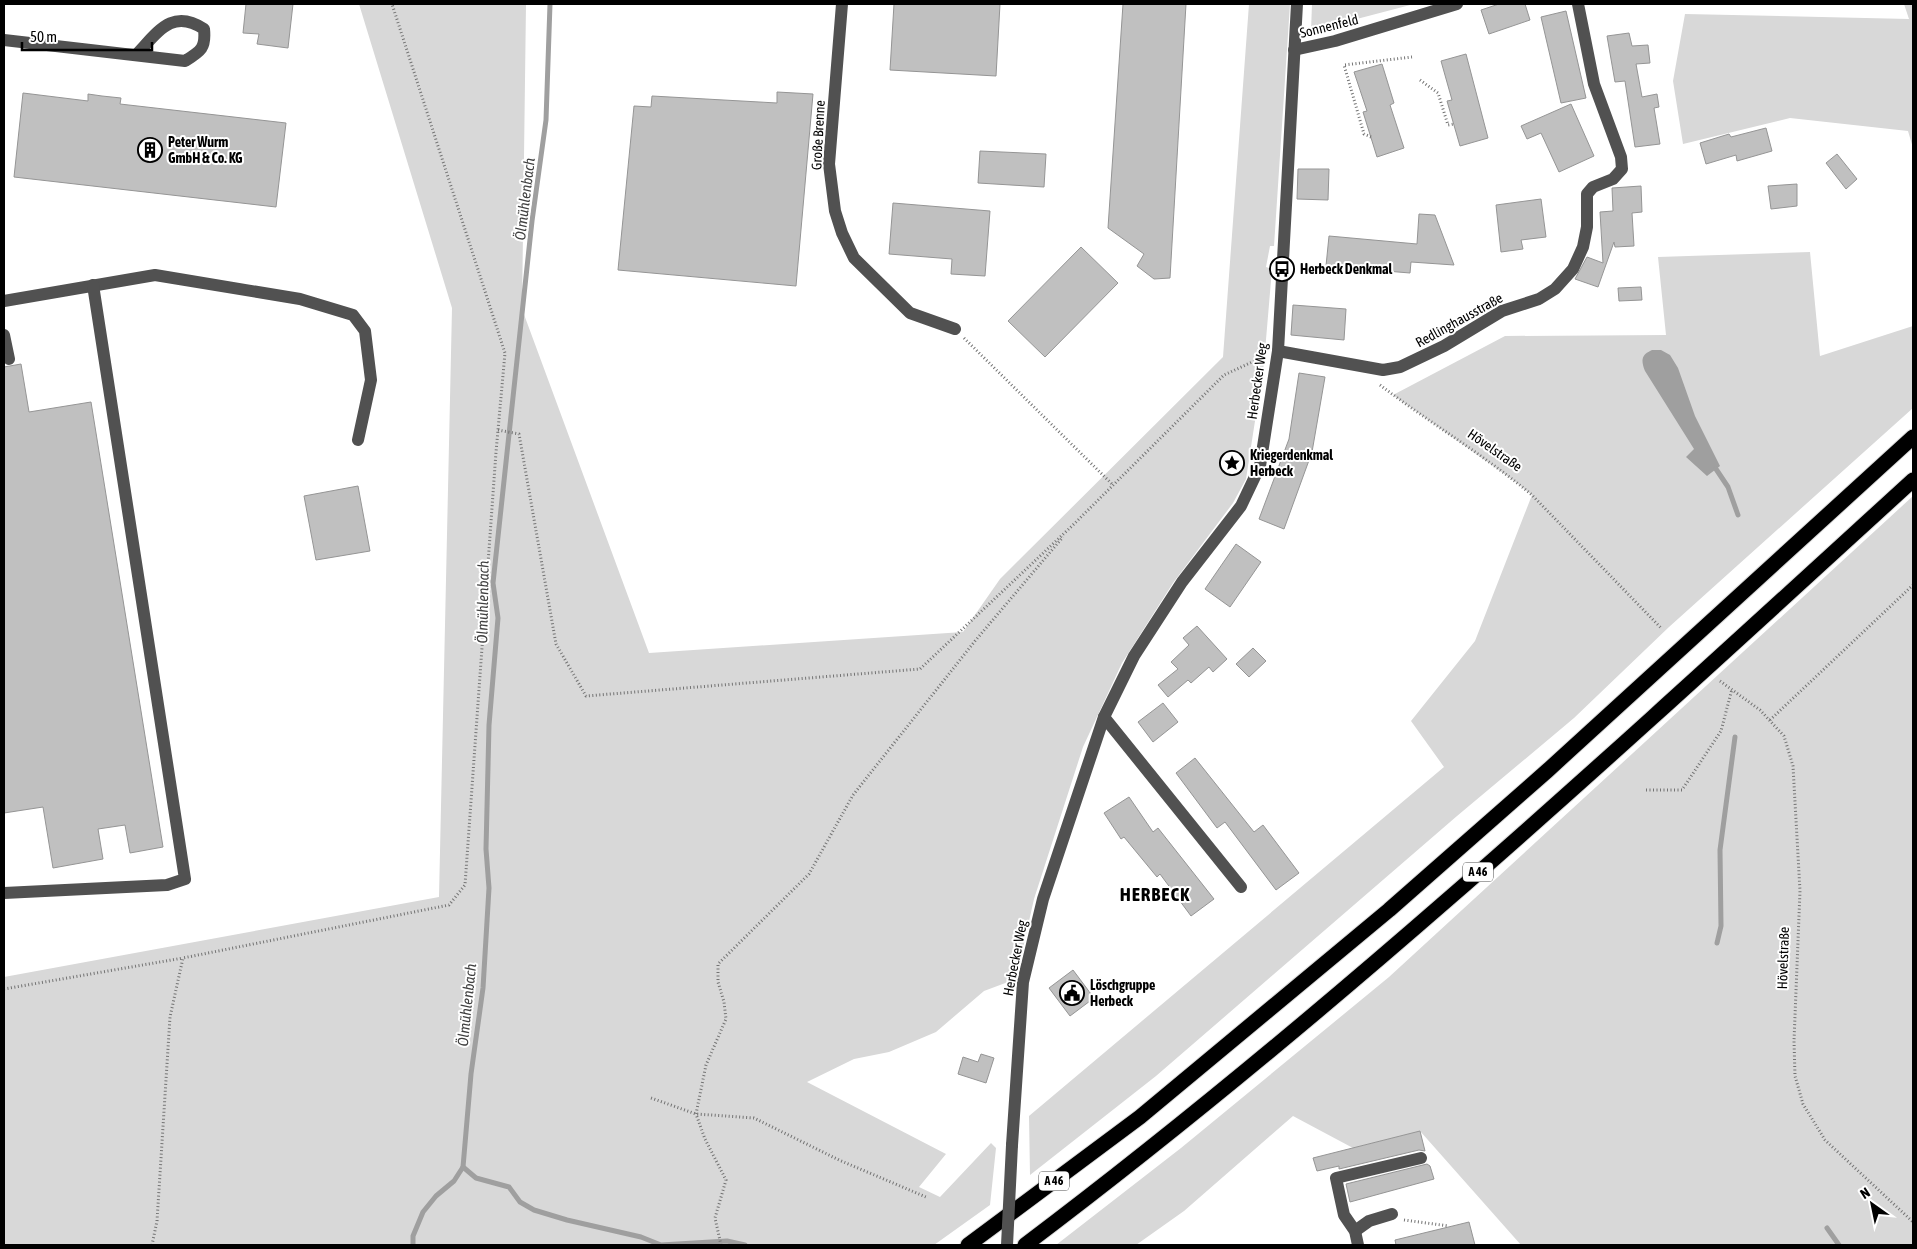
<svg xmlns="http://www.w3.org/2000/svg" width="1917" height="1249" viewBox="0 0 1917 1249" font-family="'Asap Condensed',sans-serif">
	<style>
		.green { fill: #d8d8d8 }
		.water { fill: #9f9f9f }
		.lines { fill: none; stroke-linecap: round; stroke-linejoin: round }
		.stream { stroke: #9f9f9f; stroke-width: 5 }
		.building { fill: #c0c0c0; stroke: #959595 }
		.highway-casing { stroke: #dbdbdb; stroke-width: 17 }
		.path { stroke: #737373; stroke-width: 3; stroke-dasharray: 1 2.5; stroke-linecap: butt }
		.minor { stroke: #515151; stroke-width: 12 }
		.highway { stroke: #000; stroke-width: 15 }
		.minor-bridge { stroke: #515151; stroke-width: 12 }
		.labels { text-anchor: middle; stroke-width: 4; stroke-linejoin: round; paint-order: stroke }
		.shield { fill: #fff; stroke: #4c4c4c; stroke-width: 1 }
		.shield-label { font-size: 12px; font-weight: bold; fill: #000 }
		.street-label { font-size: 14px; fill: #000; stroke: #fff }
		.poi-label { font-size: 14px; font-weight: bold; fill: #000; stroke: #fff; text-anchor: start }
		.water-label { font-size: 15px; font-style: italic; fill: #404040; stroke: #fff }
		.district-label { font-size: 19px; font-weight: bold; letter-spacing: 1px; fill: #000; stroke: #fff }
	</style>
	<rect width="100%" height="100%" fill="#fff"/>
	<g class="green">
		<polygon points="359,4 526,4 522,309 649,653 963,632 1000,579 1223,357 1249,4 1290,4 1274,246 1270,246 1266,267 1272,269 1264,363 1246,479 1233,503 1173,583 1122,663 1083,747 1034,899 1016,979 984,991 936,1032 889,1052 854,1059 807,1082 946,1154 919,1187 940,1197 991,1143 996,1148 990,1205 934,1245 4,1245 4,977 439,897 452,308"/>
		<polygon points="1312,4 1414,4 1311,31"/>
		<polygon points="1904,4 1913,4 1913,148 1908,131 1790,118 1683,144 1673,81 1685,14 1909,19"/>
		<polygon points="1810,252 1820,356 1913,326 1913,408 1669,627 1574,718 1457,816 1156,1076 1030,1175 1029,1116 1444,767 1411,721 1475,641 1532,495 1513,480 1393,395 1505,336 1666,335 1658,257"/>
		<polygon points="1913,496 1913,1245 1521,1245 1420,1131 1353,1148 1293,1116 1184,1211 1136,1245 1056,1245 1181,1148 1389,977"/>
	</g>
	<path class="water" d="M1652 350H1661L1670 355 1678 368 1695 416 1720 466 1707 476 1686 457 1694 449 1645 371C1641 360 1641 355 1652 350Z"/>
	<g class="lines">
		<g class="stream">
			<polyline points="1716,469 1728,487 1738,515"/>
			<polyline points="1717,943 1721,926 1720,850 1735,737"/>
			<polyline points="463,1167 476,1178 509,1187 520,1202 534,1210 567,1220 641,1237 661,1245 727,1241 745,1245"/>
			<polyline points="1827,1228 1839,1245"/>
			<polyline points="413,1245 413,1236 423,1212 436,1196 454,1181 463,1167 471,1074 483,988 489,888 486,849 489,725 498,618 493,583 532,221 546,120 550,4"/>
		</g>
	</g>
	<g class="building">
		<polygon points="246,4 293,4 288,48 257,44 259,34 243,33"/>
		<polygon points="894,4 1000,4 996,76 890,70"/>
		<polygon points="1123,4 1186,4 1170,278 1154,279 1137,266 1144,254 1108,228"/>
		<polygon points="1499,4 1525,4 1530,20 1489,34 1481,10"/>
		<polygon points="1566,11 1586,98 1561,103 1541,17"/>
		<polygon points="1629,33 1632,46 1648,45 1650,63 1636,64 1642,97 1657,94 1659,107 1654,108 1660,144 1635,147 1625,81 1615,82 1607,36"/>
		<polygon points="1466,54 1488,138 1460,146 1447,101 1452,100 1441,61"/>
		<polygon points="1382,64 1394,103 1390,105 1404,148 1377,157 1363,112 1367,111 1354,72"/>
		<polygon points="777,92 813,94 796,286 618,270 634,106 651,107 652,96 777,103"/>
		<polygon points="23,93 88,101 88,94 102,96 121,98 120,104 286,123 276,207 14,177"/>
		<polygon points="1571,104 1594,156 1559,172 1541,133 1527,139 1521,126"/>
		<polygon points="1766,128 1772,151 1737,161 1736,155 1706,164 1700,143 1729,134 1731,137"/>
		<polygon points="980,151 1046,154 1044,187 978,183"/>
		<polygon points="1837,154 1857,179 1846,189 1826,163"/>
		<polygon points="1298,169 1329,169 1328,200 1297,199"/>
		<polygon points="1797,184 1797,206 1771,209 1768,186"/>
		<polygon points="1641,186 1642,212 1632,213 1634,246 1615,247 1614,242 1598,287 1575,279 1587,257 1603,263 1600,212 1613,211 1612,188"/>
		<polygon points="1541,199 1546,237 1521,240 1523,249 1501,252 1496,205"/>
		<polygon points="893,203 990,211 985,276 951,274 952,259 889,254"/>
		<polygon points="1419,214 1435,215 1454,265 1411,262 1410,273 1326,266 1329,236 1417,244"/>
		<polygon points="1081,247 1118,283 1045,357 1008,321"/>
		<polygon points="1641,287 1642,300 1619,301 1618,288"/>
		<polygon points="1293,305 1346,309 1344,340 1291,335"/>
		<polygon points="21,364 29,412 91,402 163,847 130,853 125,825 98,829 103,859 53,868 43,807 4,813 4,367"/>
		<polygon points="1299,373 1325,377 1312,452 1284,529 1259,519 1289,439"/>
		<polygon points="358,486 370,551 316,560 304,496"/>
		<polygon points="1236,544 1261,562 1230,607 1205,589"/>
		<polygon points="1197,626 1227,659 1213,672 1209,667 1191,683 1188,680 1168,697 1158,685 1178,669 1171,662 1189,645 1183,638"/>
		<polygon points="1253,648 1266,661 1249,677 1236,664"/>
		<polygon points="1163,703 1178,722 1153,742 1138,722"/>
		<polygon points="1195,758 1254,832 1263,825 1299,873 1276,890 1225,822 1217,828 1176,773"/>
		<polygon points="1129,797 1153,832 1158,828 1214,899 1191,916 1160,874 1157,877 1124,837 1121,839 1104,813"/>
		<polygon points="1073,970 1094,998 1070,1016 1049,988"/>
		<polygon points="981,1054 994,1058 986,1083 958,1074 963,1057 978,1062"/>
		<polygon points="1420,1131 1425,1151 1419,1150 1339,1169 1339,1166 1317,1171 1313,1158"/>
		<polygon points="1427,1164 1430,1166 1434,1179 1350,1202 1346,1184"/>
		<polygon points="1469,1222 1475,1245 1396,1245 1395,1240"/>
	</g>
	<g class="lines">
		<defs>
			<g id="highway">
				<polyline points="968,1245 1140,1117 1389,910 1547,771 1913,437"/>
				<path d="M1025 1245C1337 1010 1625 743 1913 480"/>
			</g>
		</defs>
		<use href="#highway" class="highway-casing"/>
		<g class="path">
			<polyline points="1420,80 1438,93 1448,125 1454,124"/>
			<polyline points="1371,137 1364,134 1344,65 1412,57"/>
			<polyline points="964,338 1112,484"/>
			<path d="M1380 385C1430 423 1484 455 1532 495L1662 629"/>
			<polyline points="498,430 519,434 556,644 586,696 920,669 1073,525 1224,375 1263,357"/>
			<polyline points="1720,681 1760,710 1784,736 1793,766 1800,891 1794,1041 1795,1076 1803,1104 1825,1140 1913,1222"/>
			<polyline points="1770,720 1913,585"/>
			<polyline points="1646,790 1682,790 1721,731 1732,689"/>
			<polyline points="4,989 183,958"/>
			<polyline points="651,1098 696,1114 754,1118 839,1160 926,1197"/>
			<polyline points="1404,1220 1449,1226"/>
			<polyline points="152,1245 157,1221 170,1017 183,958 449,905 465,885 496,452 505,353 392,4"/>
			<polyline points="721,1245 715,1218 726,1180 705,1139 696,1114 706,1065 726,1019 724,1002 718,982 718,964 809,874 853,795 975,641 1063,537"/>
		</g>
		<g class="minor">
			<polyline points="842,4 829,164 835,211 842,233 854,258 910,313 955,329"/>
			<path d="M4 40 185 61C201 51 206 48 204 29 172 8 158 32 136 55"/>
			<polyline points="1294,50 1335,41 1457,4"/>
			<polyline points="4,301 155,275 300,299 353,315 365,331 371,380 358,440"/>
			<polyline points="4,335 9,359"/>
			<polyline points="1278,351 1383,370 1400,367 1444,346 1502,311 1539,299 1555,289 1573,269 1583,247 1587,227 1587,194 1593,187 1613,179 1622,169 1621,157 1594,84 1578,4"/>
			<polyline points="1104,717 1241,887"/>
			<polyline points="4,893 167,885 185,879 93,285"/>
			<polyline points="1012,1145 1023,982 1043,899 1104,717 1134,656 1182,582 1241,506 1260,466 1278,351 1297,4"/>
			<polyline points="1355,1231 1369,1221 1392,1214"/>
			<polyline points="1358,1245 1355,1231 1344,1215 1336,1178 1421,1158"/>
		</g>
		<use href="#highway" class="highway"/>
		<polyline class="minor-bridge" points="1007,1245 1012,1145"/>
	</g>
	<defs>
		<symbol id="building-ring" viewBox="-11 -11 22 22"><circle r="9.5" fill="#fff" stroke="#000" stroke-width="1.5"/><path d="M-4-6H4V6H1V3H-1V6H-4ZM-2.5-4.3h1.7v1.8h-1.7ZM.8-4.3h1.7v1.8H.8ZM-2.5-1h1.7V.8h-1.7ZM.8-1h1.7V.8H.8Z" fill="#000"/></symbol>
		<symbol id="bus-ring" viewBox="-11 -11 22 22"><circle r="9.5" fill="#fff" stroke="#000" stroke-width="1.5"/><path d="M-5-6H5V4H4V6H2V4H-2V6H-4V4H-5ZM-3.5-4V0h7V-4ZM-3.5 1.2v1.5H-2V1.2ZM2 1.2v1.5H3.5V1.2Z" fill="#000"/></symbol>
		<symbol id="sight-ring" viewBox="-11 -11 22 22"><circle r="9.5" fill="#fff" stroke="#000" stroke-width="1.5"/><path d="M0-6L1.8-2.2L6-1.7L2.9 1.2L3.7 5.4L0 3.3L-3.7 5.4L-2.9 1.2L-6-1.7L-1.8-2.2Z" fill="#000"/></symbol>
		<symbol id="civic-ring" viewBox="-11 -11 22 22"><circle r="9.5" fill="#fff" stroke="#000" stroke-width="1.5"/><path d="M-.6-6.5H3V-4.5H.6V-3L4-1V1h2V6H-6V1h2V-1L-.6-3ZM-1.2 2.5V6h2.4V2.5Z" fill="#000"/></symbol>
	</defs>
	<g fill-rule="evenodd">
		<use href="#building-ring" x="136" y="136" width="28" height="28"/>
		<use href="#bus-ring" x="1268" y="255" width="28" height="28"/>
		<use href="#sight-ring" x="1218" y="449" width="28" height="28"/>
		<use href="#civic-ring" x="1058" y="979" width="28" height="28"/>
	</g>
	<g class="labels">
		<g class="shield">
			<rect x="1463" y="862.5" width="30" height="19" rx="4"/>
			<rect x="1039" y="1171.5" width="30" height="19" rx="4"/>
		</g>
		<g class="shield-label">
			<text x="1478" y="876">A 46</text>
			<text x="1054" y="1185">A 46</text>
		</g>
		<g class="street-label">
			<text transform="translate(1329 26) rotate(-14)" y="5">Sonnenfeld</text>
			<text transform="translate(818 135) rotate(-87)" y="5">Große Brenne</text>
			<text transform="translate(1459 320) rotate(-29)" y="5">Redlinghausstraße</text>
			<text transform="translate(1257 381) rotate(-82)" y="5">Herbecker Weg</text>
			<text transform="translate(1495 450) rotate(35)" y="5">Hövelstraße</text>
			<text transform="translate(1015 958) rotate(-79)" y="5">Herbecker Weg</text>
			<text transform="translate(1783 958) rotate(-88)" y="5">Hövelstraße</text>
		</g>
		<g class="poi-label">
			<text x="168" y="147">Peter Wurm<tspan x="168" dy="16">GmbH &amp; Co. KG</tspan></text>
			<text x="1300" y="274">Herbeck Denkmal</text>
			<text x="1250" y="460">Kriegerdenkmal<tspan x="1250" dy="16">Herbeck</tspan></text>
			<text x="1090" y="990">Löschgruppe<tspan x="1090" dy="16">Herbeck</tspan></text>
		</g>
		<g class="water-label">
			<text transform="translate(525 199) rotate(-83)" y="5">Ölmühlenbach</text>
			<text transform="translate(483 602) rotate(-89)" y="5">Ölmühlenbach</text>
			<text transform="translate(467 1005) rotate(-84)" y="5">Ölmühlenbach</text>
		</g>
		<g class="district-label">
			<text x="1155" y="901">HERBECK</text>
		</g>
	</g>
	<rect width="1917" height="1249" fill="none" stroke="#000000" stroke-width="10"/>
	<g transform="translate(1872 1204) rotate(327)" stroke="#ffffff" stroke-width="4" paint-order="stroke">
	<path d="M0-4L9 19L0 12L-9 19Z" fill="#000000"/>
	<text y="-8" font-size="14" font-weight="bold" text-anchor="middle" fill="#000000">N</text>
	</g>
	<path d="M22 42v8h130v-8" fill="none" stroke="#000000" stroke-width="2.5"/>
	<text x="30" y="42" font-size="15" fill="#000000" stroke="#ffffff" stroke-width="4" paint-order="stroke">50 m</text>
</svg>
